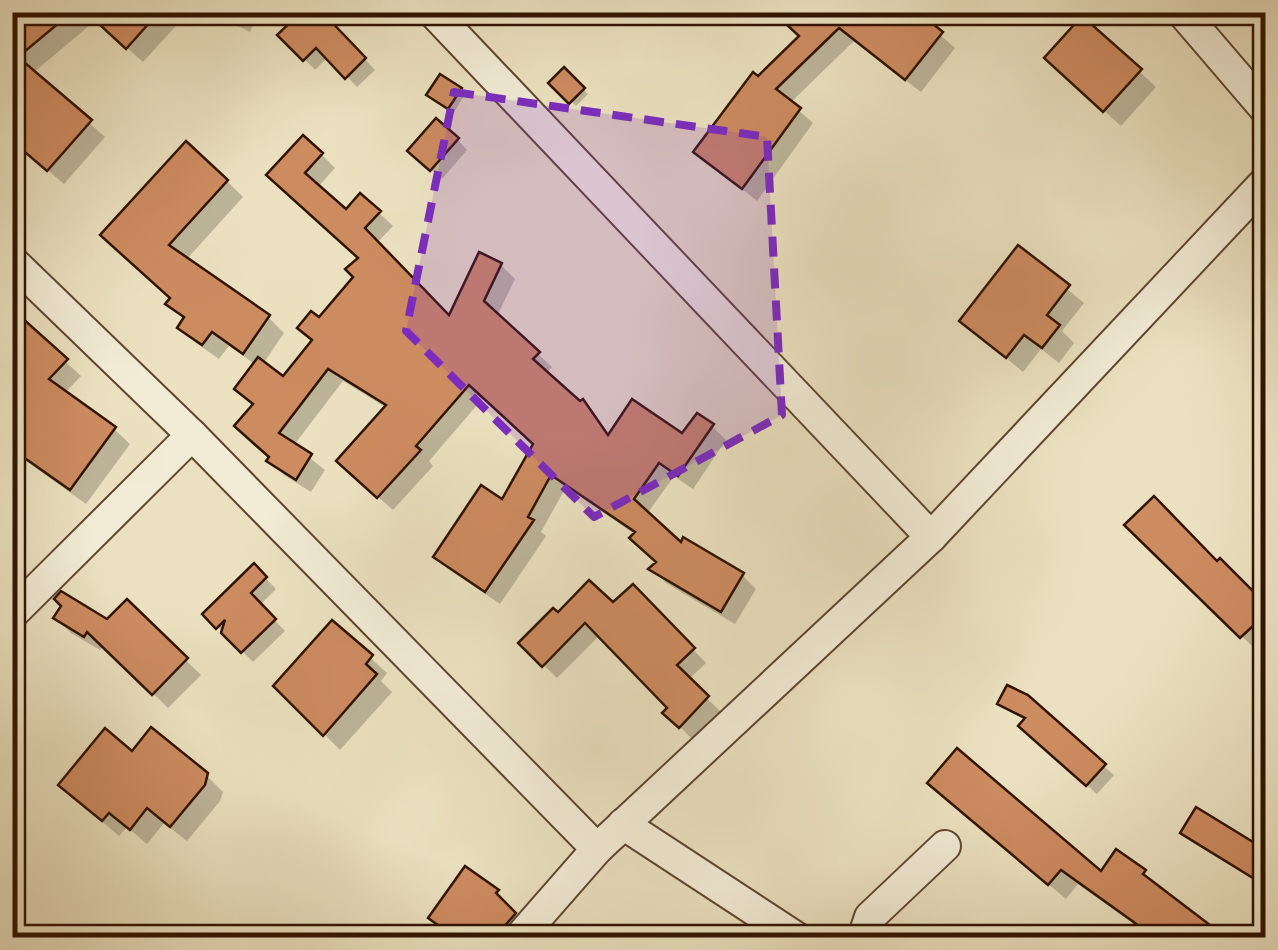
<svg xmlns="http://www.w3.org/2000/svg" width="1278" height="950" viewBox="0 0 1278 950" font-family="'IM FELL Great Primer',serif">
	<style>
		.shadow { fill: #0003 }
		.building { fill: #cd8b60; stroke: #301300; stroke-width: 2.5 }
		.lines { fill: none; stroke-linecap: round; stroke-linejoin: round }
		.street-casing { stroke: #5f4630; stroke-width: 34 }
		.street { stroke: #f2ecd6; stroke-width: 30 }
		.marked { fill: #7b2cbf; fill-opacity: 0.2; stroke: #7b2cbf; stroke-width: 8; stroke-dasharray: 20 12; stroke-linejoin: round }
	</style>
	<rect width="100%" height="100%" fill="#ebe1c0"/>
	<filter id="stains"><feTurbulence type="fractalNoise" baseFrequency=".002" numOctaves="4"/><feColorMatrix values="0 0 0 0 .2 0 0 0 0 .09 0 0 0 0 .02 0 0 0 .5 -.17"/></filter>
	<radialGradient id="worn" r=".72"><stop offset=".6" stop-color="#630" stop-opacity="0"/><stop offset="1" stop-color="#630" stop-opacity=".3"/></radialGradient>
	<g class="shadow">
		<polygon points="12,12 183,12 186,15 143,62 96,20 33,73 105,137 64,184 12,140"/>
		<polygon points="209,12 259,12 250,32"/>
		<polygon points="319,12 375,70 357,87 328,57 315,70 281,35"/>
		<polygon points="828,12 914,12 955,48 921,92 854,41 790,103 813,123 757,201 696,152 758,79"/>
		<polygon points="1082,19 1156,87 1121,126 1063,74"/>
		<polygon points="564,71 588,94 576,106 552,83"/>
		<polygon points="461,90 465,94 454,112 434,100"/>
		<polygon points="457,139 467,150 442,179 421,161"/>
		<polygon points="321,154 335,168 318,187 346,213 379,213 393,226 377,243 450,319 501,265 515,279 497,316 552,367 546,374 579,404 583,402 610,436 682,437 712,426 726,440 693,489 674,476 647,514 681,546 742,575 756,589 735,624 666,583 652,569 658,563 636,535 566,487 541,532 546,536 500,604 450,570 436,556 503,503 536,444 484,397 429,461 433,466 393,510 353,475 387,408 343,381 294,445 325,470 311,492 284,475 270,461 255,406 237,389 256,365 229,346 219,359 196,343 180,327 185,320 169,303 172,298 120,251 227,181 243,197 186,260 268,317 284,333 263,364 283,380 314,341 320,321 356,277 361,258 283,189"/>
		<polygon points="1019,249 1084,303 1062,331 1074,343 1059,363 1041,349 1023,372 962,321"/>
		<polygon points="12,312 81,376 65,393 114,429 130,444 86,504 12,451"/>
		<polygon points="1128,525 1217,564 1266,608 1266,639 1255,649"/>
		<polygon points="254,566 276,589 260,605 285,631 253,662 205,614"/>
		<polygon points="632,587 706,663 688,680 720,711 693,740 666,713 670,708 600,635 557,678 521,643 558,616 613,606"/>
		<polygon points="127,603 201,675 168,708 104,645 100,650 71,633 56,618 107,622"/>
		<polygon points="332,623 387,673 381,681 392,692 340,750 277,686"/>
		<polygon points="1008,688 1114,775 1097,794 1031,736 1026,721 1000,704"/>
		<polygon points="206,775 223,792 220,801 187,841 164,823 147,844 127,827 119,836 78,801"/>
		<polygon points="946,799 1101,875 1117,853 1224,938 1153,938 1078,884 1066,899"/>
		<polygon points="1183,832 1266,853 1266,887 1192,842"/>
		<polygon points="465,869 497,892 524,925 513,938 453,938 431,917"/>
	</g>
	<g class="building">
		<polygon points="12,12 72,12 18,57 92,120 47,171 12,141"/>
		<polygon points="86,12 159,12 126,49"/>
		<polygon points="301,12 322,12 366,58 345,79 316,48 303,61 277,35"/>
		<polygon points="773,12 918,12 943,32 905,80 839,28 776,89 801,108 742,189 693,152 753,72 758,76 799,36"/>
		<polygon points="1082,16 1142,69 1103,112 1044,58"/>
		<polygon points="564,67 585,88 569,104 548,83"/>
		<polygon points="440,74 462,88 448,109 426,95"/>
		<polygon points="436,118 459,138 430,171 407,151"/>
		<polygon points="303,135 323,153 305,173 346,209 360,193 381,211 365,228 449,315 479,252 502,263 484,301 540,352 533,359 580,401 583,399 608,435 632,399 682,433 697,413 714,424 678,476 659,463 634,499 681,542 683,537 744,573 721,612 648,569 656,562 629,538 635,532 551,475 528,517 534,520 485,592 433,557 481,485 502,499 533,444 469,385 416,446 421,450 377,498 336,461 386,405 328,369 279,433 312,454 296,480 266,461 269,457 234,426 253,404 234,389 258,357 283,376 312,340 297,328 311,311 319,317 353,277 345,269 358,258 266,175"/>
		<polygon points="186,141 228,180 169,245 270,315 243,354 212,332 202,345 177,328 184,317 165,304 170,298 100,235"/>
		<polygon points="1018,245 1070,285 1047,315 1060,325 1042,348 1024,335 1006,358 959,321"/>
		<polygon points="12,309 68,359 49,379 116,427 70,490 12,449"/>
		<polygon points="1154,496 1217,561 1220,558 1266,604 1266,614 1240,638 1124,525"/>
		<polygon points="254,563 267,577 251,593 276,619 241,653 221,633 225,620 216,629 202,614"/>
		<polygon points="589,580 613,602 633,584 695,648 677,665 709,696 679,728 662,713 667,708 585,623 542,667 518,643 553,608 558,612"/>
		<polygon points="61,591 107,619 127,599 188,658 152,695 87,632 84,637 53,618 61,606 54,599"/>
		<polygon points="332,620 373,655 366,664 377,674 323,736 273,686"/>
		<polygon points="1007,685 1028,695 1106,764 1086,786 1018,726 1025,718 997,704"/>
		<polygon points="151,727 208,773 205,785 170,827 147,808 130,830 109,813 102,821 58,785 105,728 132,751"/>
		<polygon points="957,748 1101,871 1116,849 1146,870 1143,874 1227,938 1156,938 1061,870 1048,885 927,783"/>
		<polygon points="1196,807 1266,850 1266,886 1180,833"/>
		<polygon points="465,866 499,890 496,893 516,913 494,938 456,938 428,918"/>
	</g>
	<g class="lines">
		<defs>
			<g id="street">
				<polyline points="433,12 931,537"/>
				<polyline points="1182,12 1266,110"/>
				<polyline points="12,261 192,435 597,849"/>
				<polyline points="12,614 192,435"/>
				<polyline points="623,824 797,938"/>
				<polyline points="519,938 597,849 931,537 1266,181"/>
				<polyline points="863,938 870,917 945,846"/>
			</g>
		</defs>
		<use href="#street" class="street-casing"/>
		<use href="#street" class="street"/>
	</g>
	<path class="marked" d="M454 92 767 137 782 415 594 517 406 331Z"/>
	<rect width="1278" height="950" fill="none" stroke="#ebe1c0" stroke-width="50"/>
	<rect x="15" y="15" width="1248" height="920" fill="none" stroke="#301300" stroke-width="5"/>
	<rect x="25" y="25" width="1228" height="900" fill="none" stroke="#301300" stroke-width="2.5"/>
	<rect width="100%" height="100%" filter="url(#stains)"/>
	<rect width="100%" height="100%" fill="url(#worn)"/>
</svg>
